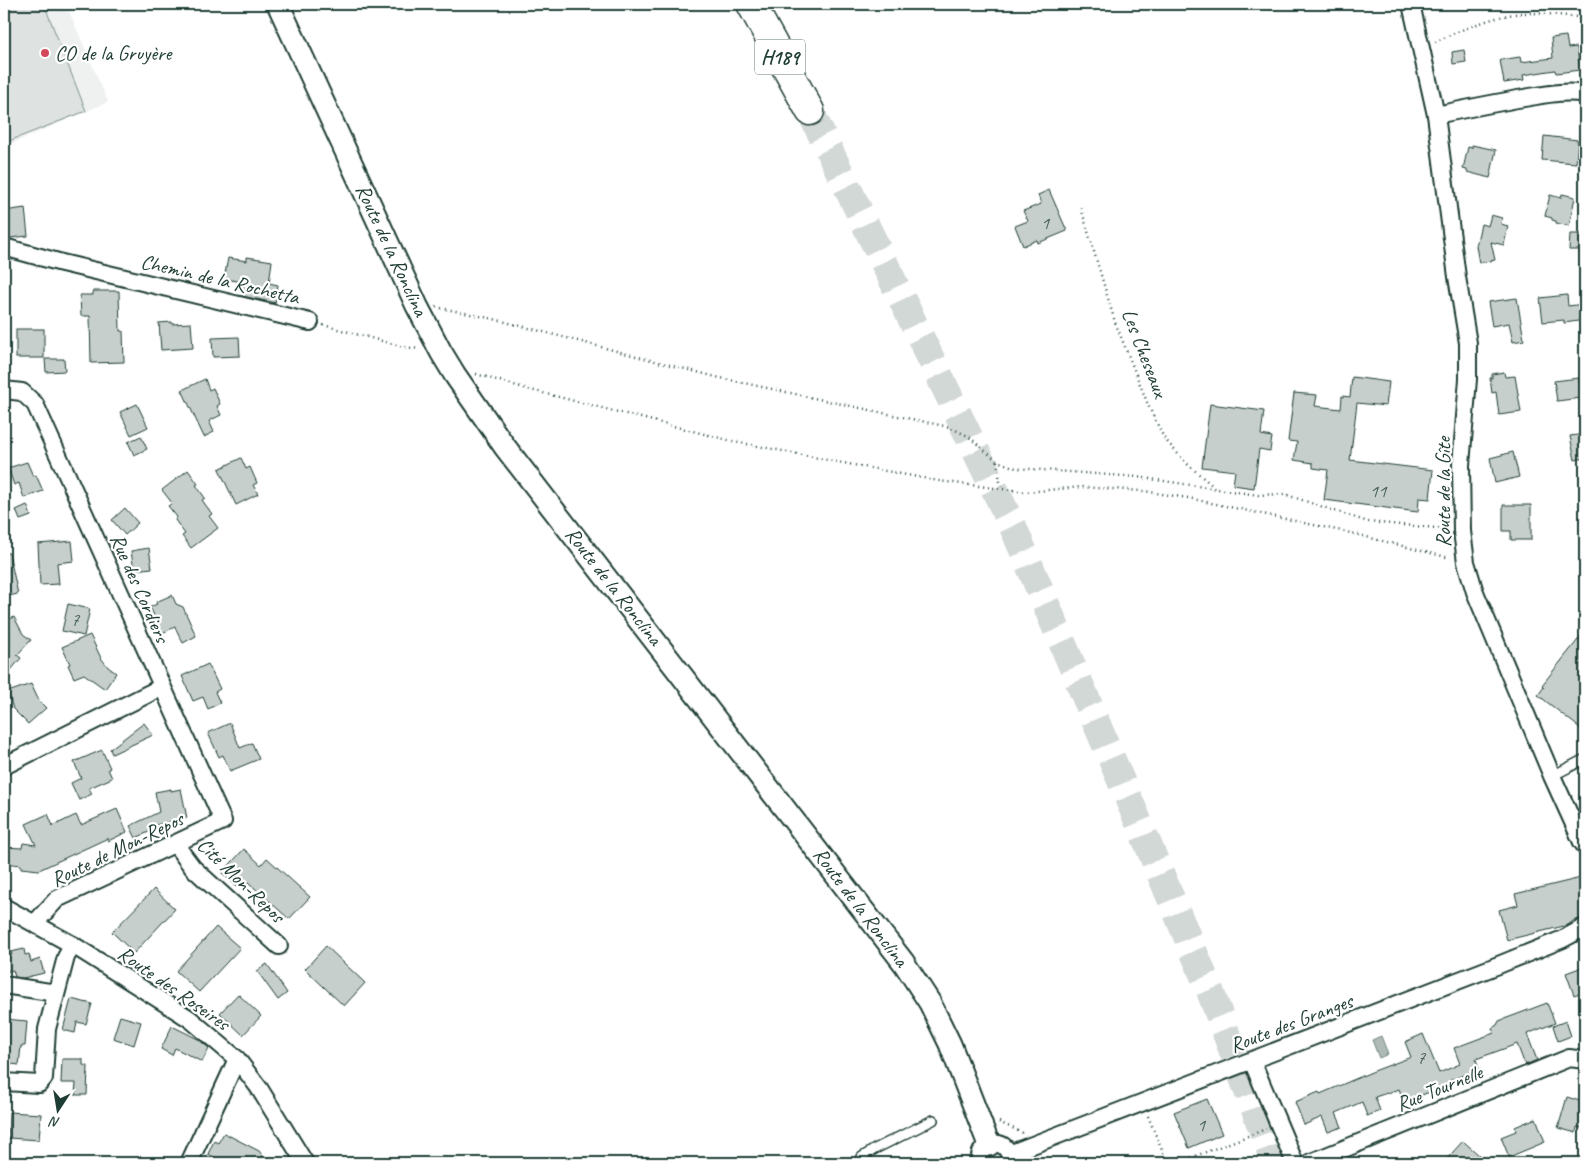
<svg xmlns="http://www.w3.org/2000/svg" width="1589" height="1167" viewBox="0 0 1589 1167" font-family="Caveat,sans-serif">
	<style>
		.built { fill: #eef1f0 }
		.green { fill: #dee3e2; stroke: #7e908b }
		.water { fill: #afbab7; stroke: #758883 }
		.building { fill: #c7cfcc; stroke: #1f3d34 }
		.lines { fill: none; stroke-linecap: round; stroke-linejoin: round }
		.trunk-tunnel { stroke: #d2d8d6; stroke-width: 28; stroke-dasharray: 28 14; stroke-linecap: butt }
		.service-casing { stroke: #1f3d34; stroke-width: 12 }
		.minor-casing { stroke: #1f3d34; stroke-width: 20 }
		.tertiary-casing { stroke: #1f3d34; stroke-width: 25 }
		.trunk-casing { stroke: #1f3d34; stroke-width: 31 }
		.path { stroke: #1f3d34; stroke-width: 2.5; stroke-dasharray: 1 4; stroke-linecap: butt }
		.service { stroke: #fff; stroke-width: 9 }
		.minor { stroke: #fff; stroke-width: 16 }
		.tertiary { stroke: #fff; stroke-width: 21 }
		.trunk { stroke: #fff; stroke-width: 28 }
		.poi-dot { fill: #d1495b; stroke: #fff; stroke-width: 2 }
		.labels { text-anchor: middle; stroke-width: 4.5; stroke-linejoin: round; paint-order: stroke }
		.number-label { font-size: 19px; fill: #49625a }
		.shield { fill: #fff; stroke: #627771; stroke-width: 1 }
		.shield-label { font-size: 20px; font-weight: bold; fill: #1f3d34 }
		.poi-label { font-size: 21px; fill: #1f3d34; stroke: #fff; text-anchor: start }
		.street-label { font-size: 21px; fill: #1f3d34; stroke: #fff }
	</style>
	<rect width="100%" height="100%" fill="#fff"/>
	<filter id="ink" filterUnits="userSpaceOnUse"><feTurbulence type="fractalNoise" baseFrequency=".02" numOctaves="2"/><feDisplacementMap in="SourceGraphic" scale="10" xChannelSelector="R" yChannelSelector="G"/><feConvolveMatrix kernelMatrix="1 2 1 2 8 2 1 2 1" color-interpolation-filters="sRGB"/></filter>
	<g filter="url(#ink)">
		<polygon class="built" points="4,4 66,4 108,102 4,147"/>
		<polygon class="green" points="4,4 44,4 86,111 4,143"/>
		<polygon class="water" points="1381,1036 1388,1054 1379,1058 1372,1040"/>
		<g class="building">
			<polygon points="1566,36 1568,48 1577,47 1580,70 1556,73 1555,70 1523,75 1524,80 1504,83 1500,60 1520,57 1521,62 1553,58 1551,38"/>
			<polygon points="1464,50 1466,62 1453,64 1452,52"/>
			<polygon points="1544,136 1578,140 1576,163 1542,160"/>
			<polygon points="1472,145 1496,150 1490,178 1467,172 1467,170 1463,169 1468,147 1472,148"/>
			<polygon points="1049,190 1067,231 1038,243 1037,240 1023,246 1015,226 1028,221 1023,211 1041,204 1038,195"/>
			<polygon points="1562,194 1575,197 1569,226 1556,223 1556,221 1552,220 1552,218 1545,216 1550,195 1561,198"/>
			<polygon points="25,208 28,236 10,238 4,237 4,211"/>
			<polygon points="1491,215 1502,218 1501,224 1508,226 1504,245 1491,242 1495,260 1479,263 1476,246 1481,224 1488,226"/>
			<polygon points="1570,234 1585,234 1585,250 1569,250"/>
			<polygon points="247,257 272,261 269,283 278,285 275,303 242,296 244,282 224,279 228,258 247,261"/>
			<polygon points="93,291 119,291 120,331 123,331 124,362 91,363 90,316 81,316 80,295 93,295"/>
			<polygon points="1567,295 1568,306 1584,304 1585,320 1564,323 1564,320 1543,322 1540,298"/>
			<polygon points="1517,298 1524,340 1513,342 1509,323 1492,326 1488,302"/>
			<polygon points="172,322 172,324 191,323 193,348 161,350 159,323"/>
			<rect x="16" y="329" width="28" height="29"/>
			<polygon points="239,337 240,356 213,357 212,338"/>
			<polygon points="45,359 64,359 65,371 46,372"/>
			<polygon points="1504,372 1505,377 1515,376 1521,412 1499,415 1496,392 1492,393 1490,378 1492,378 1492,374"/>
			<polygon points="1352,377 1389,382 1386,406 1357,403 1350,460 1433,470 1430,499 1419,498 1418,512 1324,500 1328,470 1313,468 1313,463 1294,460 1297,442 1288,441 1294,393 1317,395 1315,406 1341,409 1342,396 1350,397"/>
			<polygon points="1579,378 1581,398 1557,401 1554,381"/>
			<polygon points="205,379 209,390 213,388 220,404 217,406 221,415 209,421 214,432 204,437 182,390"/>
			<polygon points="137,404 148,427 131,435 120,412"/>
			<polygon points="1210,404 1264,411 1261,435 1272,437 1270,451 1259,449 1254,488 1233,485 1235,471 1202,467"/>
			<polygon points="1585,434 1585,458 1575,460 1570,436"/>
			<polygon points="141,436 147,449 134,455 128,442"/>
			<polygon points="1513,452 1519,477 1495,483 1490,458"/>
			<polygon points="241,458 246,469 250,467 257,483 253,485 258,494 236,505 219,469"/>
			<polygon points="27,462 33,476 36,475 43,491 24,498 19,483 14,485 8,468"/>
			<polygon points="188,470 198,484 196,485 205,498 202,500 212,514 209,516 218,528 191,548 182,536 185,534 175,520 177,517 168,506 172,503 162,490"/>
			<polygon points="27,505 31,516 20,520 16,510"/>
			<polygon points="1503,505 1531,505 1531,540 1511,540 1511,531 1503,531"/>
			<polygon points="125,508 138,523 125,535 112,520"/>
			<polygon points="72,541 74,561 57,563 59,584 40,585 38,544"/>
			<polygon points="149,548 152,568 134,570 131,551"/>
			<polygon points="4,553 9,553 18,594 4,597"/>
			<polygon points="172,595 176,604 183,607 196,636 183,643 175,627 162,633 150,607 157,604 156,602"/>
			<polygon points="68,604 90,609 84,636 62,631"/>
			<polygon points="14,617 23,634 31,640 17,655 21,658 11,670 6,666 4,668 4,622"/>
			<polygon points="1585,631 1585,732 1538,695 1544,687 1542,685"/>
			<polygon points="90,635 101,658 108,667 116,673 105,689 84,674 74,678 68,665 70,664 62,647"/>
			<polygon points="208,664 220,689 215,692 220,703 208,709 203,697 193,701 182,676"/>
			<polygon points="31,684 39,701 46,708 28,724 13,709 8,692"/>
			<polygon points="144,723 153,735 112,754 110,749"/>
			<polygon points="230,723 240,748 252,743 259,759 230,771 223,755 219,757 208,733"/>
			<polygon points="102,750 110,768 108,769 112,778 89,788 92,794 79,800 71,783 81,778 74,762"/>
			<polygon points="171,789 171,791 181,789 187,818 151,826 153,830 136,838 130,826 159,812 155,792"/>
			<polygon points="117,809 127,832 108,841 108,838 39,870 21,868 21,865 4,863 4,847 22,848 23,843 36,845 26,824 48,814 53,826 76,815 81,825"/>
			<polygon points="244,849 261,865 267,858 310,897 289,919 248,882 244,887 240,883 237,887 222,873"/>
			<polygon points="1585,877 1585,917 1573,921 1568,925 1507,940 1499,910 1518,905 1515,894"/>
			<polygon points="154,889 175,909 134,953 112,932"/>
			<polygon points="216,927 240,948 199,992 176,971"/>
			<polygon points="326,946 365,983 344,1006 305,969"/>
			<polygon points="24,949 25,955 29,954 31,962 40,959 44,973 23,978 15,977 13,970 4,972 4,958 12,955 11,952"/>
			<polygon points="267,964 287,993 278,1000 257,971"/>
			<polygon points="1585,966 1585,991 1574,995 1566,973"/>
			<polygon points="238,994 261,1016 243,1035 220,1013"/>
			<polygon points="71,999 92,1004 86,1024 77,1022 75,1033 63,1030"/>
			<polygon points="1547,1003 1555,1023 1527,1034 1537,1060 1525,1065 1517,1044 1476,1059 1479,1069 1449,1081 1450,1084 1404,1102 1399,1089 1375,1097 1380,1111 1367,1116 1362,1102 1336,1113 1342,1127 1328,1132 1322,1117 1304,1125 1295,1102 1319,1092 1320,1094 1374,1071 1411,1057 1405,1042 1423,1034 1439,1073 1460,1064 1454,1048 1494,1033 1492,1028 1497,1025 1499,1021"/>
			<polygon points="120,1016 141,1022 134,1045 113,1038"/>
			<polygon points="4,1019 27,1021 25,1046 21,1046 19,1065 4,1063"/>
			<polygon points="1566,1021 1571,1036 1558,1041 1553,1026"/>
			<polygon points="172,1026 198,1039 209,1048 202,1062 175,1048 172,1055 161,1049"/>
			<polygon points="62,1059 83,1059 83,1065 88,1066 87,1095 75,1095 76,1083 61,1083"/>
			<polygon points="1567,1097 1583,1102 1583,1104 1585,1105 1585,1129 1577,1127 1576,1133 1558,1128"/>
			<polygon points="1207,1099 1222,1134 1189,1148 1174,1112"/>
			<polygon points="9,1112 41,1114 39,1140 8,1138"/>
			<polygon points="1536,1118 1545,1142 1509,1157 1501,1137 1516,1131 1515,1127"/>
			<polygon points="224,1133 259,1151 268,1163 227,1163 208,1154 214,1141 218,1143"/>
			<polygon points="1463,1141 1488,1163 1443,1163"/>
		</g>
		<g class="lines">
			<polyline class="trunk-tunnel" points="810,111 1014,529 1209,988 1275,1163"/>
			<defs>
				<g id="service">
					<polyline points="1552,776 1585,759"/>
					<polyline points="860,1163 862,1157 875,1149 933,1120"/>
				</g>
				<g id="minor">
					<polyline points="1411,4 1436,115 1457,277 1468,343 1468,379 1461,465 1462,531 1466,562 1475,592 1552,776 1582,842 1585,846"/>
					<path d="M1436 115C1465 109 1494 103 1524 98 1544 95 1564 90 1585 94"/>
					<polyline points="4,247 62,263 310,322"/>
					<polyline points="4,390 22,392 35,404 223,821 57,899 35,923"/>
					<polyline points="4,766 162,687"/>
					<polyline points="175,844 193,868 279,946"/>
					<polyline points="4,907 73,945 190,1019 237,1059 259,1088 305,1163"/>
					<polyline points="4,985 56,993"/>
					<polyline points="1252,1061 1295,1163"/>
					<polyline points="4,1082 39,1084 44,1078 47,1029 66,957 73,945"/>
					<polyline points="1009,1154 1496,966 1563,939 1585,927"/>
					<polyline points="189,1163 237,1059"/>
					<path d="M980 1163C976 1137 1014 1137 1009 1163"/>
					<polyline points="1309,1163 1569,1058 1585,1060"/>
				</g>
				<polyline id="tertiary" points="278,4 417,306 441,352 455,375 505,447 904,963 930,1003 950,1044 989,1145"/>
				<polyline id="trunk" points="751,4 810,111"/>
			</defs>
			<use href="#service" class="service-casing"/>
			<use href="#minor" class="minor-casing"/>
			<use href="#tertiary" class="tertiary-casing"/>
			<use href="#trunk" class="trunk-casing"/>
			<g class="path">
				<path d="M1435 42C1460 30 1500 13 1527 13 1546 13 1566 16 1585 18"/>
				<polyline points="1081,208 1115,322 1149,407 1164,438 1185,462 1214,487"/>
				<polyline points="436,307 494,319 716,377 949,427 968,436 997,461 1016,468 1137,477 1258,495 1284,494 1368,522 1448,529"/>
				<polyline points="323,325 404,347 420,349"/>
				<polyline points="476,374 531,390 732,441 838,462 939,481 1026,492 1081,487 1143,491 1188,498 1351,533 1450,558"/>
				<polyline points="997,461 1001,489"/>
				<polyline points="1148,1116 1167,1163"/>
				<polyline points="999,1122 1023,1133"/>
				<polyline points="1177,1163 1266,1129"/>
			</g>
			<use href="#service" class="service"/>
			<use href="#minor" class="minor"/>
			<use href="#tertiary" class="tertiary"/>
			<use href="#trunk" class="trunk"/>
		</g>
	</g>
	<circle class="poi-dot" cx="45" cy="53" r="5"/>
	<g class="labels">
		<g class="number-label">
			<text x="1045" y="229">1</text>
			<text x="1378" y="497">11</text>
			<text x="75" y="626">7</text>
			<text x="1421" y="1064">7</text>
			<text x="1201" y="1131">1</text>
		</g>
		<rect class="shield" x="755" y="39.5" width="50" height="35" rx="4"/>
		<g class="shield-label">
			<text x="780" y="64">H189</text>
		</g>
		<g class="poi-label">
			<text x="55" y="60">CO de la Gruyère</text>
		</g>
		<g class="street-label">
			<text transform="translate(392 250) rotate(65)" y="7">Route de la Ronclina</text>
			<text transform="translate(220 279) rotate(13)" y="7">Chemin de la Rochetta</text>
			<text transform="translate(1145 353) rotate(69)" y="7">Les Cheseaux</text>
			<text transform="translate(1443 492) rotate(-90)" y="7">Route de la Gîte</text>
			<text transform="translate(614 586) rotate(52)" y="7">Route de la Ronclina</text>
			<text transform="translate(140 588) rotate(66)" y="7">Rue des Cordiers</text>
			<text transform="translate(117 849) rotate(-26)" y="7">Route de Mon-Repos</text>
			<text transform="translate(241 880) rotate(44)" y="7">Cité Mon-Repos</text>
			<text transform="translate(861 907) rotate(53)" y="7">Route de la Ronclina</text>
			<text transform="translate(174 988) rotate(35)" y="7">Route des Roseires</text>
			<text transform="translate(1291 1023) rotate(-21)" y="7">Route des Granges</text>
			<text transform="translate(1439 1088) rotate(-22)" y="7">Rue Tournelle</text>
		</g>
	</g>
	<rect width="1589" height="1167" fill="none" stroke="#fff" stroke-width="20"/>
	<rect x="10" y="10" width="1569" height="1147" fill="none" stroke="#1f3d34" stroke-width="2" filter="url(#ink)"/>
	<g transform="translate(58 1110) rotate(192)" stroke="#ffffff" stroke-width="4" paint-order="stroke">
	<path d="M0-4L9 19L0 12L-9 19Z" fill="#1f3d34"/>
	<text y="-8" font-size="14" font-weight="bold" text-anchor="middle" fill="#1f3d34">N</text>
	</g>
</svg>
